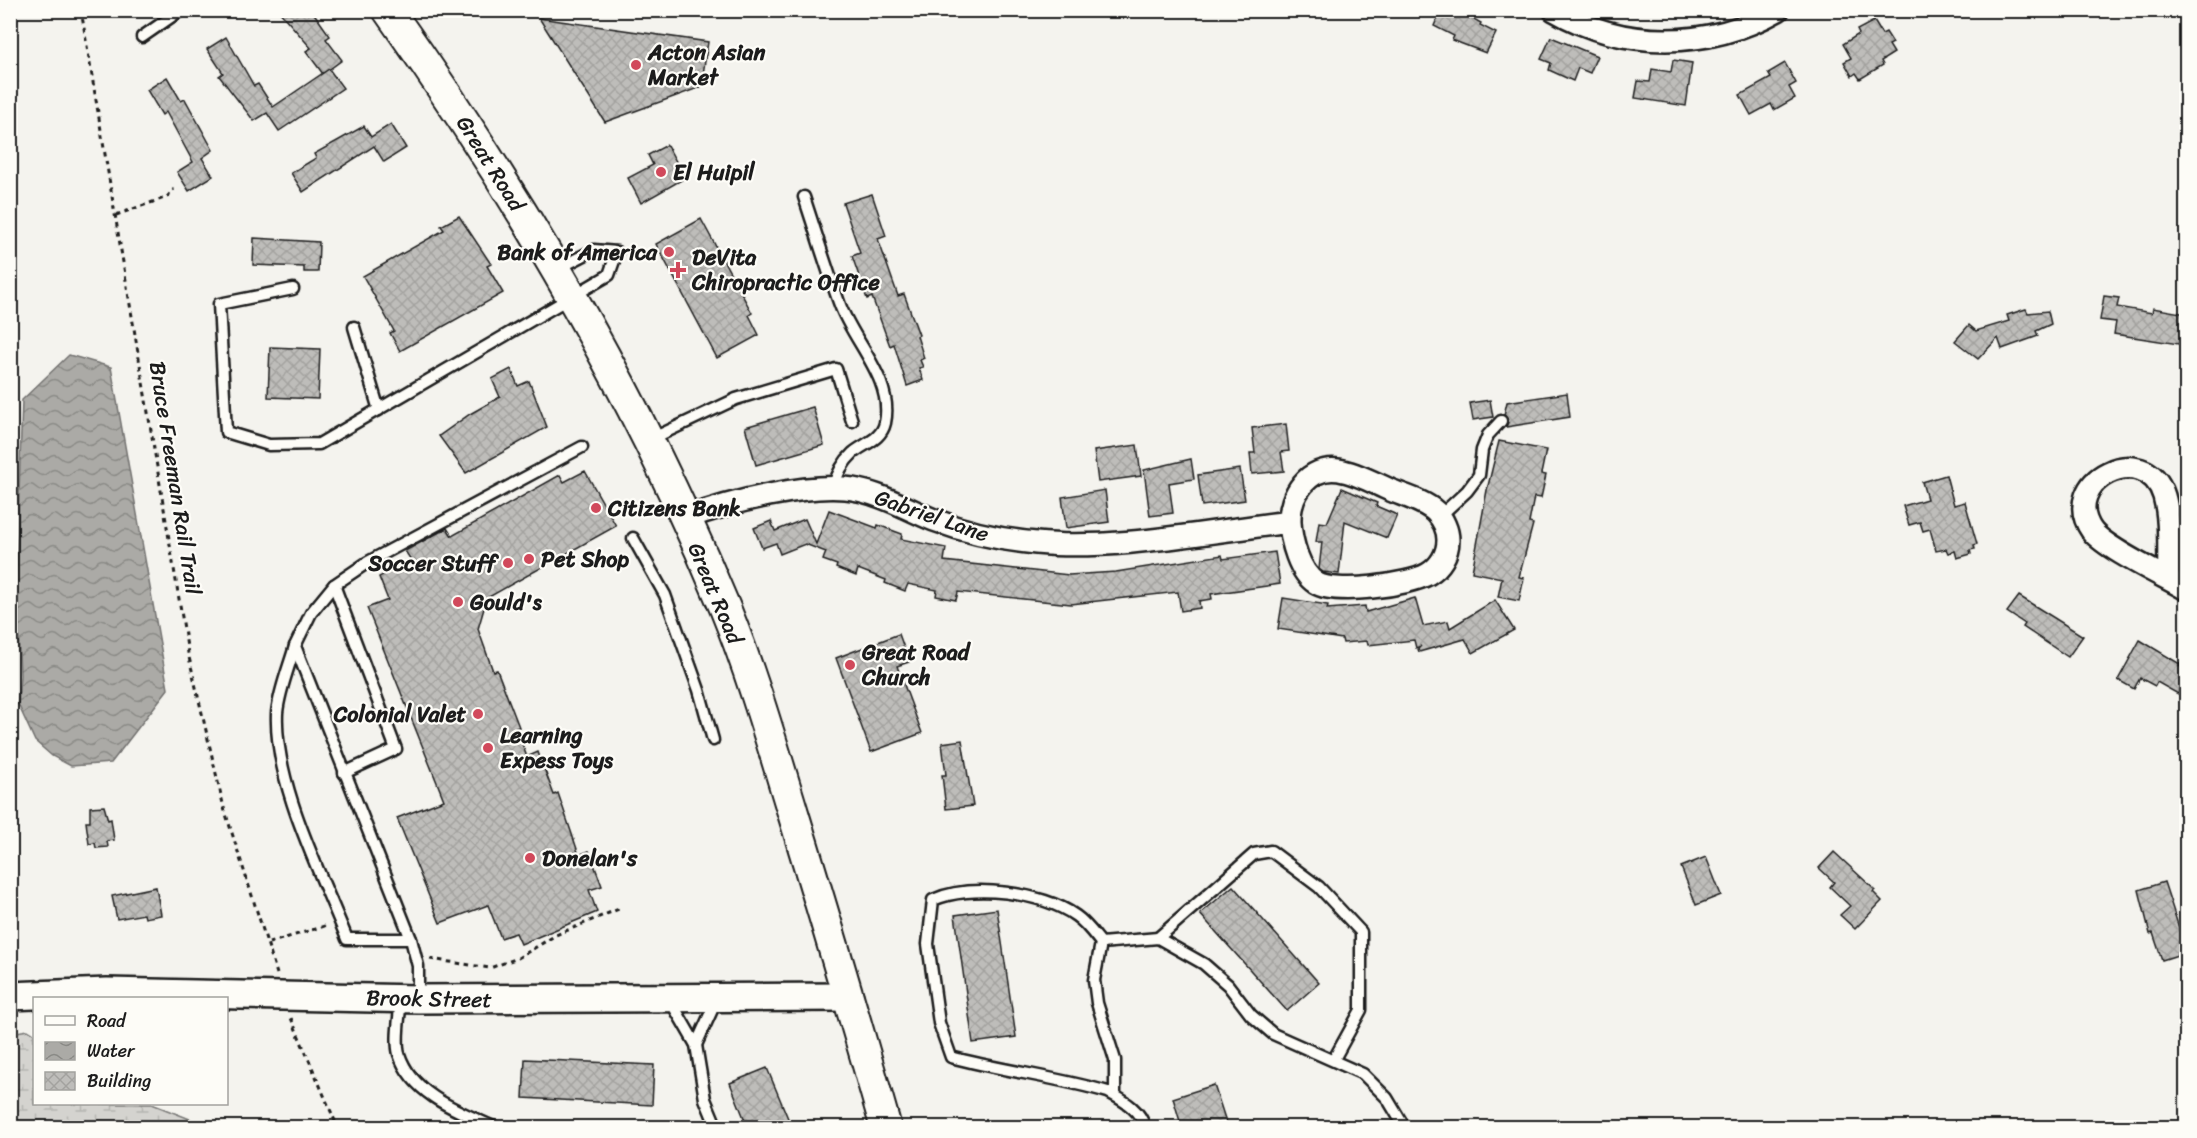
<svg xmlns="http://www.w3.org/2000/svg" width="2197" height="1138" viewBox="0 0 2197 1138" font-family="Sriracha,sans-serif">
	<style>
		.wetland { fill: url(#wetland-marsh); stroke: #787876; stroke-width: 1.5 }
		.water { fill: url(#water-waves); stroke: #72716f; stroke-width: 1.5 }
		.building { fill: url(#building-cross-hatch); stroke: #1c1c1c; stroke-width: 1.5 }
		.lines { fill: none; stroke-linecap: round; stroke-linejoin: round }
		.service-casing { stroke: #1c1c1c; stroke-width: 15 }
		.minor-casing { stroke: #1c1c1c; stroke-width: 26 }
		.tertiary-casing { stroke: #1c1c1c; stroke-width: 32 }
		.secondary-casing { stroke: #1c1c1c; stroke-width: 34 }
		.path { stroke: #1c1c1c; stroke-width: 3; stroke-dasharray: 4.5 4.5; stroke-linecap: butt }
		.service { stroke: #fdfcf7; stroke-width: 10 }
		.minor { stroke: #fdfcf7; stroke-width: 21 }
		.tertiary { stroke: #fdfcf7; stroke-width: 27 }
		.secondary { stroke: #fdfcf7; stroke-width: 30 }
		.poi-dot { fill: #d1495b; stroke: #fdfcf7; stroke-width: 2 }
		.labels { text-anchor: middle; stroke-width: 4.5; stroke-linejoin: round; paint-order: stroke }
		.poi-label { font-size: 22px; font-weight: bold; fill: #1c1c1c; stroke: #fdfcf7; text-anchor: start }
		.street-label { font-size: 22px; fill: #1c1c1c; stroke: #fdfcf7 }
	</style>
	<defs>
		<pattern id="wetland-marsh" width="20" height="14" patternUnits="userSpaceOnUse" patternTransform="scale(1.5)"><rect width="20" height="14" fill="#d4d3cf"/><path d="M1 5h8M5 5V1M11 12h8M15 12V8" fill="none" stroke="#b5b5b1"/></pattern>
		<pattern id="water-waves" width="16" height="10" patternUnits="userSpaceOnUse" patternTransform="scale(1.5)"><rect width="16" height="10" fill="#abaaa6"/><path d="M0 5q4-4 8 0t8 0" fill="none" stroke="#8a8a86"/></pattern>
		<pattern id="building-cross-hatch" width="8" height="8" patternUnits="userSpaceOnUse" patternTransform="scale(1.5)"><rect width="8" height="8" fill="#bebdba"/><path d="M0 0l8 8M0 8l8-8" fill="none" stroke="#a3a29f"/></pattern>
	</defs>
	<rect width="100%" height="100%" fill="#f4f3ee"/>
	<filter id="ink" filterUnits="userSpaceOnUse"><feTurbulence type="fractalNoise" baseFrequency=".0167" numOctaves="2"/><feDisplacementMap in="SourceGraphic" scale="12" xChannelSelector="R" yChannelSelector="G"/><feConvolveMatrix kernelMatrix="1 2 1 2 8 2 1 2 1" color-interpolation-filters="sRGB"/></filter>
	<g filter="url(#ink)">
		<polygon class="wetland" points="28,1030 34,1034 34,1104 152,1104 210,1127 11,1127 11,1033"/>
		<polygon class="water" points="69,355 111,367 168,689 111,763 71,766 52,756 35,741 18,704 20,675 16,586 22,400"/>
		<g class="building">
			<polygon points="278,10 315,10 313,12 330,36 326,39 342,60 323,74 306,51 311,48"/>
			<polygon points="1441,10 1463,10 1473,16 1472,18 1481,23 1480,25 1496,33 1486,53 1452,40 1454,36 1434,26"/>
			<polygon points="539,18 708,42 701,87 605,122"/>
			<polygon points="1874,21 1882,34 1886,32 1893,43 1889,45 1894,53 1881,61 1883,65 1860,79 1856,73 1852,76 1844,62 1851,58 1843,44 1859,34 1857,30"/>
			<polygon points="226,37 254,86 258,84 273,107 329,69 343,88 279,131 267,113 254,121 219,76 223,73 207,49"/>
			<polygon points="1551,37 1597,56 1590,73 1578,68 1573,81 1549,70 1551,63 1541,59"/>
			<polygon points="1673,60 1692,63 1686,106 1635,98 1638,81 1650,82 1652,69 1671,72"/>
			<polygon points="1785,63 1796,83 1789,87 1795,98 1774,110 1771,104 1751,115 1740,95 1771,78 1768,73"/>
			<polygon points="167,77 181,101 185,99 213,150 202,158 213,176 189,191 177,172 193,162 166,112 162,115 147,90"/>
			<polygon points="391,124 406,148 384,162 374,146 303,192 291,173 316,158 314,154 364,126 371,137"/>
			<polygon points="667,145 685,178 641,203 628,178 653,165 648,155"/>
			<polygon points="872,194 886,236 878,239 898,296 904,294 919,335 917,336 924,358 920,360 923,367 919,368 923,380 907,386 894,344 890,346 872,297 867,299 852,256 860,253 843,203"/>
			<polygon points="459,216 491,264 487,266 503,293 400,351 390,333 394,331 363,276 444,230 441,226"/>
			<polygon points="701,219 752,313 749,315 759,335 717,358 656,244"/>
			<polygon points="254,238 319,242 318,272 304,272 304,267 253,265"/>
			<polygon points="2104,296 2119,298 2117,307 2152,313 2153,308 2187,314 2185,345 2114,334 2116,322 2100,320"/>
			<polygon points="2026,309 2028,313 2048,311 2051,324 2036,331 2038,336 2002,349 1998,338 1978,359 1955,341 1969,325 1976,331 2009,321 2007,315"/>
			<polygon points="270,347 320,349 318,399 268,397"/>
			<polygon points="511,369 518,386 529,381 547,427 466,473 439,436 470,414 500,397 492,379"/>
			<polygon points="1567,393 1570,417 1506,427 1508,422 1504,415 1507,402"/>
			<polygon points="1490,400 1493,417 1473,420 1470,403"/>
			<polygon points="813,407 824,445 756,465 745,427"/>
			<polygon points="1286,424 1289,451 1281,452 1284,471 1252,474 1250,453 1255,453 1252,428"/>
			<polygon points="1499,441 1546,450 1541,474 1546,475 1541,498 1534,497 1529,523 1533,524 1519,577 1524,578 1519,601 1498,597 1502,578 1472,572 1487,490"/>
			<polygon points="1137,445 1141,476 1098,482 1094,451"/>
			<polygon points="1191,459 1194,479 1169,483 1173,513 1150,516 1144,470"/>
			<polygon points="1240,469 1245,500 1202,506 1198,475"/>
			<polygon points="585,471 616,526 487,598 478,629 493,671 497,670 519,727 516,728 527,757 538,752 554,795 558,793 579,855 589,851 602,886 589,890 597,912 521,944 516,933 501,938 488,905 440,923 397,818 444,800 367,608 388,600 379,577 411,560 405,551 447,528 452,536 560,475 564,482"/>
			<polygon points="1946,475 1954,505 1965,502 1977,544 1974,545 1975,549 1970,550 1971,554 1957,558 1955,551 1948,553 1946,549 1936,551 1930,529 1923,531 1920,522 1909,525 1903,506 1927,499 1922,482"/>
			<polygon points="1342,488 1377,503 1376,506 1397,515 1387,538 1345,521 1339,574 1323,572 1319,569 1322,542 1316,542 1319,522 1327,523"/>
			<polygon points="1105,490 1109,522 1066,528 1062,497"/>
			<polygon points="829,510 877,528 878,525 902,534 901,539 946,548 944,561 1069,575 1116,572 1222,555 1223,559 1275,552 1280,584 1211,594 1212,599 1199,601 1200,608 1181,611 1178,592 1071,604 958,592 956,600 936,596 937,590 908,584 905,591 885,583 886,580 858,569 856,576 836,568 837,565 823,560 826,552 805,544 780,554 776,543 762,548 754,528 771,521 775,531 805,519 816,544"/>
			<polygon points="2019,596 2083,636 2068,657 2023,627 2025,624 2007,612"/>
			<polygon points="1283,598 1328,605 1327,609 1365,606 1366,612 1415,598 1423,626 1448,621 1450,628 1495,600 1514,630 1473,653 1465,639 1419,652 1418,649 1421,646 1416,648 1414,640 1368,645 1367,641 1343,643 1342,639 1278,629"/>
			<polygon points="899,634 909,662 897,666 922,733 871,752 836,658"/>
			<polygon points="2140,640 2180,664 2179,666 2187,670 2187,677 2178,694 2157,682 2155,686 2140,678 2134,689 2118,680"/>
			<polygon points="962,740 973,806 946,809 942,775 946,775 942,743"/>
			<polygon points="104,806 108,820 111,819 114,840 107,841 108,847 96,848 95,843 89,844 86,822 90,822 90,807"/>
			<polygon points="1834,852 1875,890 1873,892 1882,901 1855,929 1840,915 1850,906 1830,887 1834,882 1819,868"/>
			<polygon points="1706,857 1721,895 1696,905 1681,867"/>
			<polygon points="2164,882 2187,952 2162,960 2153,933 2150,934 2139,890"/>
			<polygon points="1233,886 1319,983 1287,1011 1200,914"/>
			<polygon points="156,887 161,915 145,918 144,914 117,919 112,896"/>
			<polygon points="997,909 1016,1037 973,1043 955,915"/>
			<polygon points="525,1059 654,1065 652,1105 523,1098"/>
			<polygon points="767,1068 792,1128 748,1128 730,1083"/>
			<polygon points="1214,1085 1228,1128 1182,1128 1173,1098"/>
		</g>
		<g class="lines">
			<defs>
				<g id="service">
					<polyline points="142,37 181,10"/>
					<path d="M804 197C816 233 827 270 840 305 854 343 894 380 885 423 881 440 865 443 853 453 842 463 837 474 833 488"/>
					<polyline points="293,289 219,304 226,432 269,445 319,444 609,275 617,252 594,250 559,268"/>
					<polyline points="354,327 379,410"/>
					<polyline points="649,440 736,399 836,369 852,421"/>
					<polyline points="1440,516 1467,491 1479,475 1482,450 1488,435 1501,421"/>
					<polyline points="633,538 665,595 699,690 713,740"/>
					<polyline points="334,585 396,749 344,773"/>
					<path d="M295 646C289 667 279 691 277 713 274 784 321 873 347 939H411"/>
					<polyline points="1158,938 1254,854 1271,851 1319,887 1361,932 1361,1010 1334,1059"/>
					<polyline points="1101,943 1158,938 1204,964 1228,985 1251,1015 1273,1034 1363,1074 1387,1098 1405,1128"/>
					<path d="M401 998C400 1014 395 1039 399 1054 412 1095 460 1112 496 1128"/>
					<polyline points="418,998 418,966 411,939 295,646 311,613 334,585 368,562 582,447"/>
					<polyline points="670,1000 696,1045 705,1099 717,1128"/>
					<polyline points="696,1045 717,999"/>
					<path d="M1115 1096V1060L1097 1003 1094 980 1101 943C1093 933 1086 923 1076 916 1043 892 970 883 933 900L928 944 939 1023 951 1057C1003 1071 1056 1077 1108 1092 1124 1101 1140 1109 1145 1128"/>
				</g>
				<g id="minor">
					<path d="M1554 10C1623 50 1708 50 1778 10"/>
					<path d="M684 519C726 503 814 480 858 490 884 495 909 510 934 520 966 532 1002 540 1036 543 1114 551 1211 531 1290 522 1291 541 1299 572 1316 583 1335 595 1409 585 1428 574 1440 567 1448 554 1448 540 1448 530 1443 519 1436 512 1424 501 1405 496 1390 490 1374 483 1357 473 1339 470 1309 465 1289 495 1290 522"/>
					<path d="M2169 579C2168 553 2171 520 2164 496 2146 437 2057 481 2092 531 2106 549 2164 576 2186 589"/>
				</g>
				<polyline id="tertiary" points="10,996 107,992 418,999 849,997"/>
				<path id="secondary" d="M388 10C521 197 637 396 725 608 752 674 772 744 793 813 825 918 856 1022 886 1128"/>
			</defs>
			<use href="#service" class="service-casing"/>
			<use href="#minor" class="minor-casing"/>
			<use href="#tertiary" class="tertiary-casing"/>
			<use href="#secondary" class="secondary-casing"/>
			<g class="path">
				<polyline points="81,10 188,653 224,808 277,974"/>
				<polyline points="116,215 167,197 174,189"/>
				<polyline points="269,943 328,925"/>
				<polyline points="430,959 490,968 518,958 556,935 621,908"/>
				<polyline points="291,1018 338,1128"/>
			</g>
			<use href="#service" class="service"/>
			<use href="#minor" class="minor"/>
			<use href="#tertiary" class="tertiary"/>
			<use href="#secondary" class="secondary"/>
		</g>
	</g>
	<g class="poi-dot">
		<circle cx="636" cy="65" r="6"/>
		<circle cx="661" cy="172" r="6"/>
		<circle cx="669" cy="252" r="6"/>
		<path d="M675 261h6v6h6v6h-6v6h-6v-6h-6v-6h6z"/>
		<circle cx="596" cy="508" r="6"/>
		<circle cx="529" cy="559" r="6"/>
		<circle cx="508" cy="563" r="6"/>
		<circle cx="458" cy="602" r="6"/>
		<circle cx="850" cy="665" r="6"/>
		<circle cx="478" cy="714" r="6"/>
		<circle cx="488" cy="748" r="6"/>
		<circle cx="530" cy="858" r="6"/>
	</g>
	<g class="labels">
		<g class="poi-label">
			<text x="648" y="60">Acton Asian<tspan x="648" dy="25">Market</tspan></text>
			<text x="673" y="180">El Huipil</text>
			<text x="657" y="260" text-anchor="end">Bank of America</text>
			<text x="692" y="265">DeVita<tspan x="692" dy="25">Chiropractic Office</tspan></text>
			<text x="608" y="516">Citizens Bank</text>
			<text x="541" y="567">Pet Shop</text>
			<text x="496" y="571" text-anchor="end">Soccer Stuff</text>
			<text x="470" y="610">Gould's</text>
			<text x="862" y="660">Great Road<tspan x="862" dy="25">Church</tspan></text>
			<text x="466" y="722" text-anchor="end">Colonial Valet</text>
			<text x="500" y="743">Learning<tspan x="500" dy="25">Expess Toys</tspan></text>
			<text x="542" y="866">Donelan's</text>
		</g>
		<g class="street-label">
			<text transform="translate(491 163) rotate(58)" y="8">Great Road</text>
			<text transform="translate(176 478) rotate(81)" y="8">Bruce Freeman Rail Trail</text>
			<text transform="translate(932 515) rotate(19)" y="8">Gabriel Lane</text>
			<text transform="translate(716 593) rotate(67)" y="8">Great Road</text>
			<text transform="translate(429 998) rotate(1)" y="8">Brook Street</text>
		</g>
	</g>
	<rect width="2197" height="1138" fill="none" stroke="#fdfcf7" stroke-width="36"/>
	<rect x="18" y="18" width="2161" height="1102" fill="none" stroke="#1c1c1c" stroke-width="2" filter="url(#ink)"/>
	<rect x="33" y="997" width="195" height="108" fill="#fdfcf7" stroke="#a3a29f" stroke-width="1.5"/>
	<rect x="45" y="1016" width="30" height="9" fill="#fdfcf7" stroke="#a3a29f" stroke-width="1.5"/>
	<text x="87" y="1027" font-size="18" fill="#1c1c1c">Road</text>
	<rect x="45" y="1042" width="30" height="18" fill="url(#water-waves)" stroke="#a3a29f" stroke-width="1.5"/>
	<text x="87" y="1057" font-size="18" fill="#1c1c1c">Water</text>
	<rect x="45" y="1072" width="30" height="18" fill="url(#building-cross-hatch)" stroke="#a3a29f" stroke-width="1.5"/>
	<text x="87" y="1087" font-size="18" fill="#1c1c1c">Building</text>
</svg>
